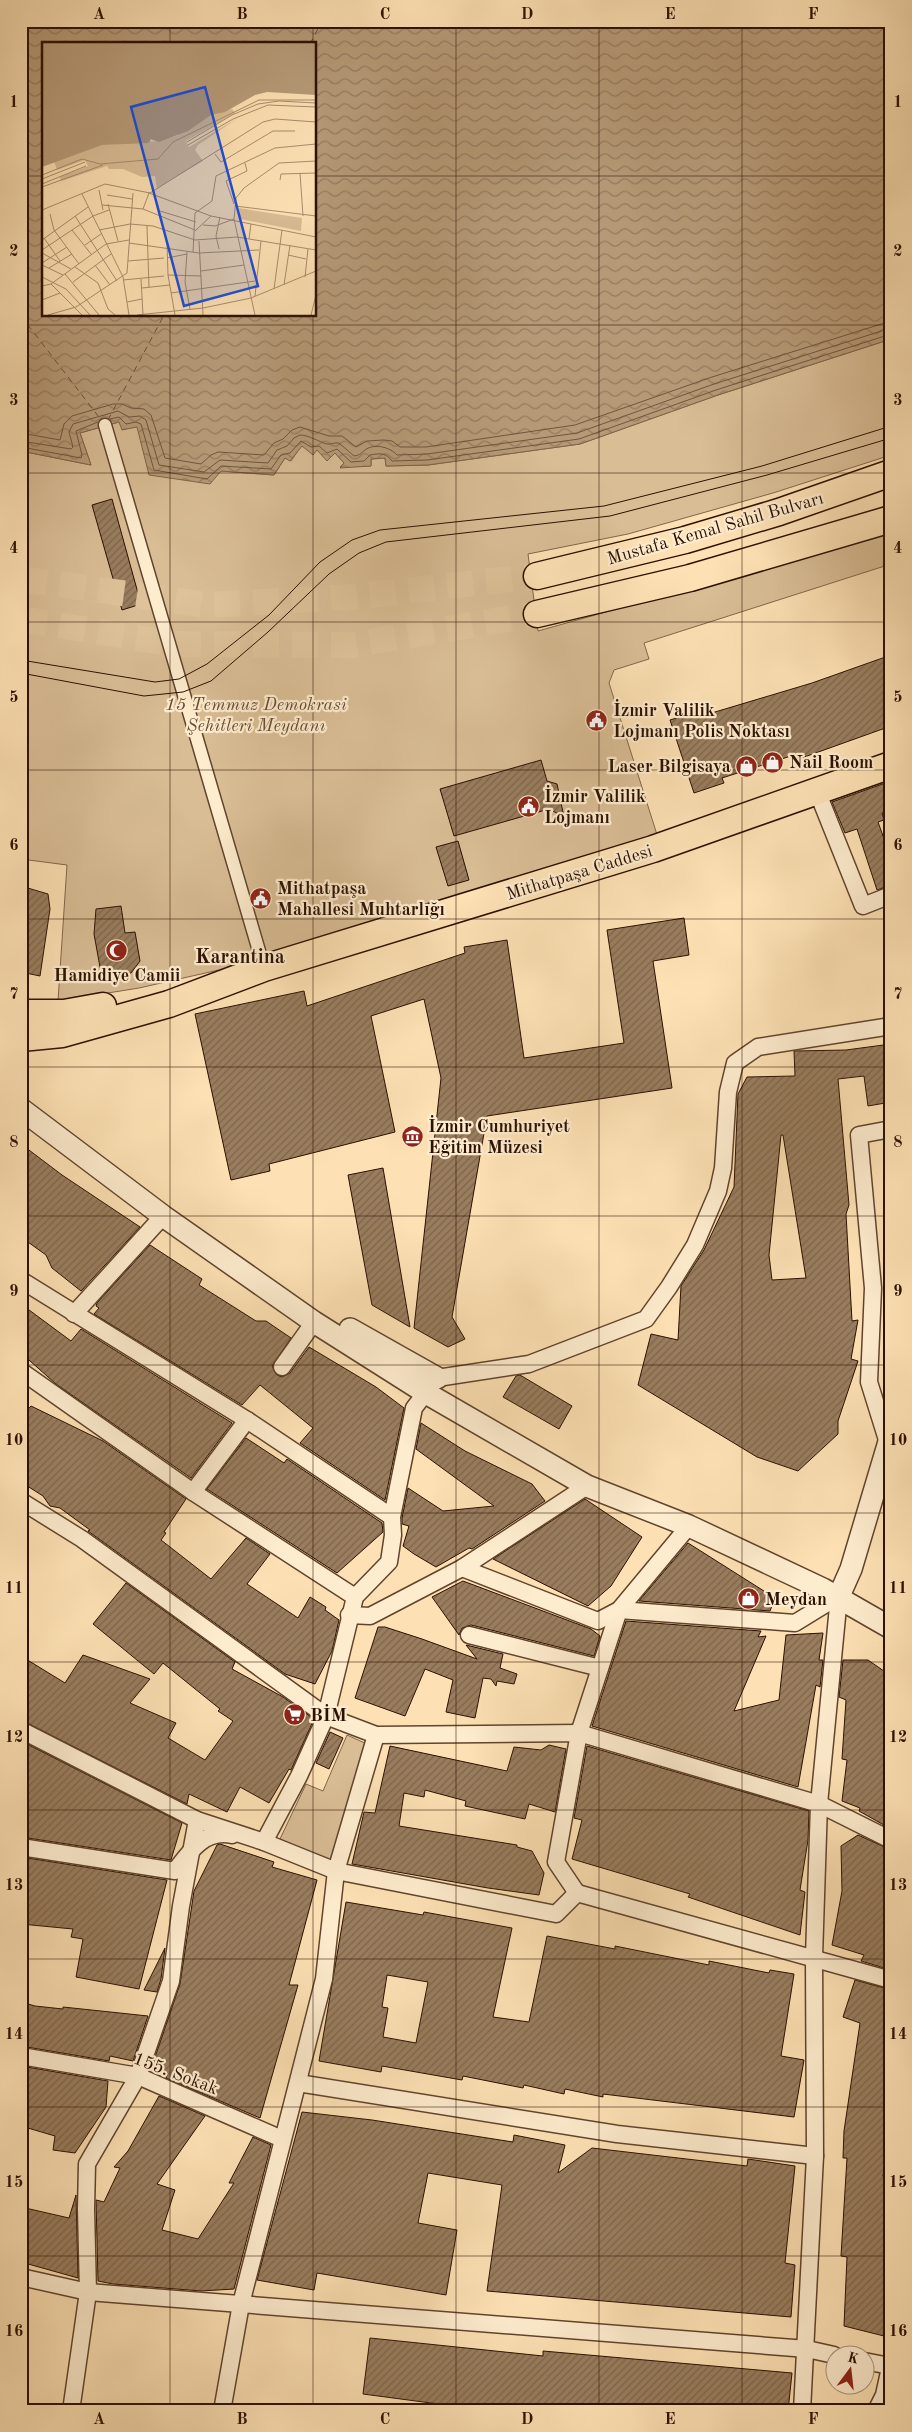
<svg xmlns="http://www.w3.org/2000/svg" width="912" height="2432" viewBox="0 0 912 2432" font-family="'Old Standard TT',serif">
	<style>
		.park { fill: #d9bd95; stroke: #82664a }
		.water { fill: url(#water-waves); stroke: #7f6347; fill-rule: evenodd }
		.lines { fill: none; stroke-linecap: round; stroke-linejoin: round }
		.shore { stroke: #71553c; stroke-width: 1 }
		.ferry { stroke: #6a4e36; stroke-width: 1; stroke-dasharray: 6 5; stroke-linecap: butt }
		.building { fill: url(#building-hatch); stroke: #2c1000; fill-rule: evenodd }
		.primary-tunnel { stroke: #dec299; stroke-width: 26; stroke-dasharray: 26 13; stroke-linecap: butt }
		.pedestrian-casing { stroke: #60442d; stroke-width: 15 }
		.minor-casing { stroke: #60442d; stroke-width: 19 }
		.tertiary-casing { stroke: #60442d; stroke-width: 24 }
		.primary-casing { stroke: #2c1000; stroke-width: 29 }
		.pedestrian { stroke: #feecce; stroke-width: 12 }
		.minor { stroke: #feecce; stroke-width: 16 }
		.tertiary { stroke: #feecce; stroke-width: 21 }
		.primary { stroke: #fde1b4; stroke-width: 26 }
		.tram { stroke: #2c1000; stroke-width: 1 }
		.grid { fill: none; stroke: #2c1000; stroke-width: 1; stroke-opacity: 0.55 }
		.labels { text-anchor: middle; stroke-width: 4.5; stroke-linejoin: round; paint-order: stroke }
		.street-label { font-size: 18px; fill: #2c1000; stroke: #feecce }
		.park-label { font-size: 18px; font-style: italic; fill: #694d34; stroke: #feecce }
		.poi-label { font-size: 18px; font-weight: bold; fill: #2c1000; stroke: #feecce; text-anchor: start }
		.quarter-label { font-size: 20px; font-weight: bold; fill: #2c1000; stroke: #feecce }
		.inset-river { fill: none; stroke: #b69a77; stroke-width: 2.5 }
		.inset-road { fill: none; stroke: #a98d6c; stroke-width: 1 }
		.view { fill: #1d4ed8; fill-opacity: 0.15; stroke: #1d4ed8; stroke-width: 2.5 }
		.inset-edge { fill: none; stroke: #2c1000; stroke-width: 2.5 }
		.neatline { fill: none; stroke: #2c1000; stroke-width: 2 }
		.grid-label { font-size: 16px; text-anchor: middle; font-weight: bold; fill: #2c1000 }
	</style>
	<defs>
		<pattern id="water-waves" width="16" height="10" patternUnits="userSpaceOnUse" patternTransform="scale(1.25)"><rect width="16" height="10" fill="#b69a77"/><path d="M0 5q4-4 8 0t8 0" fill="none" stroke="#947c5f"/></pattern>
		<pattern id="building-hatch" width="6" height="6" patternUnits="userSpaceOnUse" patternTransform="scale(1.25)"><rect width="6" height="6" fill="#997d5e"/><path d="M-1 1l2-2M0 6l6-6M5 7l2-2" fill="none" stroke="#7d654b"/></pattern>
	</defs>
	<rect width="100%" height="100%" fill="#fde1b4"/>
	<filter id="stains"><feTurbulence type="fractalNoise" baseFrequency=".004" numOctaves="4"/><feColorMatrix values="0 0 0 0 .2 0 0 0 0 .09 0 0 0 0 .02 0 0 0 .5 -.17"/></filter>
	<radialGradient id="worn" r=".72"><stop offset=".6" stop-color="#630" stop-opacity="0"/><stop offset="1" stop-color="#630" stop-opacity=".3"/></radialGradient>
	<g class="park">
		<polygon points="891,339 891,455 773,493 628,534 528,554 538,631 891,532 891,564 644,643 649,659 614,670 609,683 659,841 241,965 139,988 58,1001 67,865 21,859 21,451 91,465 80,433 119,422 137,426 221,471 274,475 285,458 291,461 302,445 335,453 344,463 340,467 371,466 371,459 385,458 386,466 428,465 580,444 718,395"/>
		<polygon points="347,1735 367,1744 333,1863 280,1839 306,1784 323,1791"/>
	</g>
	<path class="water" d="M21 21H891V339L718 395 580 444 428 465 386 466 385 458 371 459V466L340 468 344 463 335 453 327 461 317 450 313 455 302 446 290 461 285 458 274 475 221 471 210 484 149 475 137 427 122 430 119 422 80 433 91 465 21 451ZM44 44H315V315H44Z"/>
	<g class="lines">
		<g class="shore">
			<path d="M110 419 119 417 126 424 136 422 141 424 154 470 207 479 221 466 271 469 281 455 290 453 301 441 311 447 319 446 327 453 337 449 351 462 364 461 370 455C381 453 386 453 392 461L427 460 579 439 716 390 891 334"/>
			<polyline points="21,433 60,440 64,424 72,416 113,404 122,404 131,408 144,409 151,415 165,458 201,464 211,455 218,452 264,455 274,443 283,439 292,430 300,427 329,436 342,436 356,447 367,441 384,440 392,441 400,447 426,447 575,425 712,377 891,321"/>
			<path d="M21 441 71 449 73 447 69 432 73 424 118 411 129 417 140 416 146 420 159 465 204 472 220 460 268 463 277 450 287 446 294 438 300 435C309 435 319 442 327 444 330 445 335 442 339 443L354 456C360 455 360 454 365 450 374 443 390 447 397 455L427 454 577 433 714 384 891 328"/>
			<polyline points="21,447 81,458 82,455 76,431 98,422"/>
		</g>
		<g class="ferry">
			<polyline points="310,44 322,21"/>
			<polyline points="21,316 102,421"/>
			<polyline points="108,420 164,315"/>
		</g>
	</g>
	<g class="building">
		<polygon points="112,499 141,604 122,610 92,505"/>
		<polygon points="891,655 891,726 796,760 794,755 722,778 724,783 694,793 670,720 703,710 705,715 812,683"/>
		<polygon points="541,760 547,781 557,784 564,817 549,809 454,836 440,789"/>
		<polygon points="891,781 891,810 882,813 884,820 878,822 891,858 891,885 877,890 857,829 845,833 832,802"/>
		<polygon points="458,841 469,880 448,886 436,847"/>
		<polygon points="21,886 48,894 50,909 40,976 21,972"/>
		<polygon points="121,906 125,933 135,932 140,961 131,973 102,978 94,934 96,909"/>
		<polygon points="684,918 689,955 653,961 672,1088 487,1116 452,1317 465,1339 448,1347 414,1328 441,1078 424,999 371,1016 395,1132 269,1164 270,1171 231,1180 195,1014 304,991 307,1006 465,953 464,947 507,940 524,1058 624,1043 607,930"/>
		<path d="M891 1044V1102L868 1106 864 1076 838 1079 849 1205 846 1214 852 1321 858 1320 851 1359 858 1361 838 1421V1434L798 1471 757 1457 638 1385 651 1334 678 1340 681 1286 704 1250 734 1187 738 1094 747 1077 795 1076 794 1051 846 1050ZM781 1135H783L806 1278 772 1280 769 1255Z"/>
		<polygon points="21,1144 62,1175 140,1227 81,1291 52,1268 46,1255 21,1237"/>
		<polygon points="383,1168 410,1327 372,1305 348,1175"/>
		<polygon points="150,1245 202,1279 199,1285 256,1321 266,1321 291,1338 272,1366 277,1375 282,1377 290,1373 309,1347 376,1387 404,1408 385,1500 300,1443 313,1428 260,1385 242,1405 94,1314 99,1308 96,1306 97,1303"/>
		<polygon points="21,1304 71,1341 81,1329 232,1423 191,1478 56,1384 21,1353"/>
		<polygon points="520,1375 572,1406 559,1429 503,1397 516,1376"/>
		<polygon points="31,1406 103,1441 186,1499 164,1532 166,1533 161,1540 211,1579 246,1538 270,1554 247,1584 298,1618 310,1597 326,1607 325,1610 339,1620 332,1651 315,1684 285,1674 88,1531 90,1530 60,1508 50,1506 43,1496 21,1482 21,1417"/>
		<polygon points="421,1423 465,1451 532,1484 545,1501 472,1549 469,1548 436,1567 414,1554 403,1546 409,1526 402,1524 402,1518 408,1488 443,1511 494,1506 416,1449"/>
		<polygon points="246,1438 284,1463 287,1459 382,1523 383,1532 337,1573 207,1489"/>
		<polygon points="585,1499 642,1537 611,1586 588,1606 493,1559"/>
		<polygon points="688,1543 775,1598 770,1611 639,1601"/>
		<polygon points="463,1581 591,1629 600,1636 594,1656 471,1625 462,1628 459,1635 432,1597"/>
		<polygon points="126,1583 235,1662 232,1669 283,1697 314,1719 291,1770 289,1769 269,1803 240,1787 227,1812 189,1794 187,1804 21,1720 21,1656 65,1683 83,1655 150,1679 130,1703 176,1723 168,1738 205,1760 233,1721 218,1711 220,1709 163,1663 154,1674 93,1624"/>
		<polygon points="626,1621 761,1631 758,1637 766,1636 734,1711 779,1700 786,1635 823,1633 819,1660 823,1660 820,1687 816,1685 798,1787 592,1726"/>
		<polygon points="378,1627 385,1627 422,1639 477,1659 466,1645 503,1654 500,1668 517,1674 514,1684 497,1681 496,1686 491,1679 483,1678 475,1718 446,1712 453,1680 425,1669 405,1716 355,1698"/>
		<polygon points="843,1660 868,1660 891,1676 891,1829 859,1811 860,1808 842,1801 847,1760 842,1759 846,1700 839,1697"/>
		<polygon points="330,1732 343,1738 329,1769 316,1763"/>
		<polygon points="21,1741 182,1823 171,1860 21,1837"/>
		<polygon points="549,1745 566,1749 555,1812 529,1804 525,1819 465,1806 466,1801 425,1790 424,1797 404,1793 399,1826 517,1845 517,1847 532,1851 544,1873 539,1895 488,1888 352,1864 364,1812 375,1813 390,1746 507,1771 514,1747 541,1750"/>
		<polygon points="587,1746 809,1811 808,1840 800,1890 805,1892 800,1935 688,1897 690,1894 572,1859 582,1820 574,1818"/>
		<polygon points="858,1835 891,1850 891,1970 861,1961 864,1955 832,1945 842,1891 841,1846"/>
		<polygon points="220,1844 274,1862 272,1867 317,1880 289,1985 298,1985 260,2118 166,2078 167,2075 152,2066 180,1984 194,1891 217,1845"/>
		<polygon points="21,1857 167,1880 139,1989 76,1977 83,1939 71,1937 73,1929 21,1924"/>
		<path d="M346 1902 423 1915 424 1912 512 1928 493 2017 529 2022 547 1936 615 1949V1946L709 1965V1961L769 1973 770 1970 794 1974 781 2056 804 2060 794 2117 603 2094V2097L565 2089 564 2094 524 2085 523 2088 463 2076 462 2080 382 2066 381 2072 319 2061ZM387 1975 428 1982 416 2043 383 2037 388 2008 382 2007Z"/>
		<polygon points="165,1948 161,1979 157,1992 144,1990"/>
		<polygon points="855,1980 891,1990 891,2121 883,2176 891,2178 891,2320 884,2336 844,2326 847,2257 841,2256 847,2158 843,2158 844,2131 860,2023 843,2017"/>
		<polygon points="21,2002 35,2006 63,2009 63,2007 148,2016 133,2061 110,2056 109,2061 21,2046"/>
		<polygon points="21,2066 108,2081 106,2107 75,2153 53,2150 55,2136 21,2126"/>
		<polygon points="159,2096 205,2116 157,2184 175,2190 162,2230 198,2239 234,2183 229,2183 253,2137 271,2145 234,2289 201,2291 113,2284 98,2281 96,2200 104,2202 120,2168 114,2167 128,2151"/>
		<polygon points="302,2112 372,2120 513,2142 514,2135 565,2145 558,2173 592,2148 747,2166 748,2159 795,2166 785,2263 795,2265 791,2317 487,2291 502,2185 428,2173 418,2223 457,2230 446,2295 317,2273 314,2290 257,2280"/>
		<polygon points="76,2195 78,2278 21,2262 21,2207 69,2218"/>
		<polygon points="370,2338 543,2356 543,2351 792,2373 788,2411 522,2411 446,2405 363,2394"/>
	</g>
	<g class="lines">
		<g class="primary-tunnel">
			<polyline points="21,579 207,605 352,597 537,576"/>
			<polyline points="21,619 174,644 352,645 537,614"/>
		</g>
		<defs>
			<polyline id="pedestrian" points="105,425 264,968"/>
			<g id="minor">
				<polyline points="817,791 863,906 891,895"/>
				<polyline points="21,1280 247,1420 392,1517"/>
				<polyline points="74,1314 163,1216"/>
				<polyline points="282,1367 314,1322"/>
				<polyline points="21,1371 193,1492 355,1597"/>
				<polyline points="888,1443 869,1382 873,1288 859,1135 891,1129"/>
				<polyline points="193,1492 247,1420"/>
				<polyline points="21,1501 82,1539 326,1716 376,1735 579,1733 819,1804 891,1840"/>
				<polyline points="462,1568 598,1621 619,1610 795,1623 839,1596"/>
				<polyline points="349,1615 370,1616 462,1568 587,1486"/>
				<polyline points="469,1635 600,1668"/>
				<polyline points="21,1730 197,1820 264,1842 336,1871 556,1914 577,1893 891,1980"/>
				<polyline points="264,1842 299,1776 326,1716 355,1597 389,1562 393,1535 392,1517 414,1408 437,1378 529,1364 646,1319 669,1287 695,1245 718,1191 723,1168 728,1092 735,1063 758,1047 891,1026"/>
				<path d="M21 1847 175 1871C190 1851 205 1829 232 1835"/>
				<polyline points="577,1893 556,1862 579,1733 619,1610 689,1526"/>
				<polyline points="21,2056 138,2076 282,2139"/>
				<polyline points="298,2083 617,2134 815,2156"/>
				<polyline points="21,2277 88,2292 807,2349 834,2355"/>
				<polyline points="864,2361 890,2366"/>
				<polyline points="71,2411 88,2292 86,2209 87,2164 138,2076 171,1981 181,1906 197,1820"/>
				<polyline points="222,2411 241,2304 324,1979 336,1871 376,1735"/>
				<polyline points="802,2411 815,2156 814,1957 819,1804 839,1596"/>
				<polyline points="876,2411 884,2395 891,2363"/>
			</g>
			<g id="tertiary">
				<polyline points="21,1109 163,1216 314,1322 426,1393 587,1486 689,1526 823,1589 891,1628"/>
				<polyline points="350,1329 437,1378"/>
				<polyline points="839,1596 851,1569 891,1435"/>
			</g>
			<g id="primary">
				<polyline points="537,576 685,540 779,512 891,473"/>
				<polyline points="537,614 690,578 891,519"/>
				<polyline points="21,1013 64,1013 103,1006"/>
				<polyline points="21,1038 62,1034 169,1004 264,968 653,849 891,765"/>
			</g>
		</defs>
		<use href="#pedestrian" class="pedestrian-casing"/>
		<use href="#minor" class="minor-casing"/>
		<use href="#tertiary" class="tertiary-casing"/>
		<use href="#primary" class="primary-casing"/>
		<use href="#pedestrian" class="pedestrian"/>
		<use href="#minor" class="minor"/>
		<use href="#tertiary" class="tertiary"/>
		<use href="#primary" class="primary"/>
		<g class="tram">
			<polyline points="21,660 155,682 179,679 207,664 269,615 320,562 352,540 380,530 604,506 762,466 891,426"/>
			<polyline points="21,673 144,696 183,692 211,681 268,632 329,574 359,553 386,542 610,516 767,475 891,438"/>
		</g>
	</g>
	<path class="grid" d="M170 21V44M313 21V44M456 21V2411M599 21V2411M742 21V2411M21 176H44M315 176H891M170 315V2411M313 315V2411M21 325H891M21 473H891M21 622H891M21 770H891M21 919H891M21 1067H891M21 1216H891M21 1365H891M21 1513H891M21 1662H891M21 1810H891M21 1959H891M21 2107H891M21 2256H891"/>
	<defs>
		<symbol id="civic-disc" viewBox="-11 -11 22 22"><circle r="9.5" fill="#8f2418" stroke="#feecce"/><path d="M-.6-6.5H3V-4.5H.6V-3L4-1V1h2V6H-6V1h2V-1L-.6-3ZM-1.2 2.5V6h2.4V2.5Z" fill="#fff"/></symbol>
		<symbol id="shop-disc" viewBox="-11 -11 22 22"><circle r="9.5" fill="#8f2418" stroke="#feecce"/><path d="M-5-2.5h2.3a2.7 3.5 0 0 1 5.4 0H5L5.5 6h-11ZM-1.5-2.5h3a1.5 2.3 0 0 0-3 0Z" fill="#fff"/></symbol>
		<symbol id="mosque-disc" viewBox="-11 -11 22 22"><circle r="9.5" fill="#8f2418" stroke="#feecce"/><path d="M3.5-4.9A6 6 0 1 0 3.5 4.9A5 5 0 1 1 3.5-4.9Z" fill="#fff"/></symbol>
		<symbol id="museum-disc" viewBox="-11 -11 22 22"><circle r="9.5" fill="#8f2418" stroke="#feecce"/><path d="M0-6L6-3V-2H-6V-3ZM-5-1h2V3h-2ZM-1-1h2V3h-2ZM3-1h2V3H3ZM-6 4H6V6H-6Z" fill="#fff"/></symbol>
		<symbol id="supermarket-disc" viewBox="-11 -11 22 22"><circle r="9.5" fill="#8f2418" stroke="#feecce"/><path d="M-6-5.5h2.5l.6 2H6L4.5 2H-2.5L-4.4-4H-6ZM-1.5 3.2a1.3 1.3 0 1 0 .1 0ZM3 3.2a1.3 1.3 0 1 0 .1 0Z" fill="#fff"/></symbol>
	</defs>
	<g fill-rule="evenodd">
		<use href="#civic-disc" x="584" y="708" width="25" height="25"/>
		<use href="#shop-disc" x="760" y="750" width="25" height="25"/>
		<use href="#shop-disc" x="734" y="754" width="25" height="25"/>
		<use href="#civic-disc" x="516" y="794" width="25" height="25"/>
		<use href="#civic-disc" x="248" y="886" width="25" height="25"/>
		<use href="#mosque-disc" x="104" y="938" width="25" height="25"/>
		<use href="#museum-disc" x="400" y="1124" width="25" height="25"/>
		<use href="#shop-disc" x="736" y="1586" width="25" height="25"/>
		<use href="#supermarket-disc" x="282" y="1702" width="25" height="25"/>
	</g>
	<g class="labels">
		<g class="street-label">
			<text transform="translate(715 528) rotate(-16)" y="6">Mustafa Kemal Sahil Bulvarı</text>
			<text transform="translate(579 872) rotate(-17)" y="6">Mithatpaşa Caddesi</text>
			<text transform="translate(176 2073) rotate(21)" y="6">155. Sokak</text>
		</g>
		<g class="park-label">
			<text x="256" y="710">15 Temmuz Demokrasi<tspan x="256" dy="21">Şehitleri Meydanı</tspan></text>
		</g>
		<g class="poi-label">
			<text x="613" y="716">İzmir Valilik<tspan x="613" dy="21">Lojmanı Polis Noktası</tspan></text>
			<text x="789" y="768">Nail Room</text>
			<text x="731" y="772" text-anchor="end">Laser Bilgisaya</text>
			<text x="544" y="802">İzmir Valilik<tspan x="544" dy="21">Lojmanı</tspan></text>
			<text x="277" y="894">Mithatpaşa<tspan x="277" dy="21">Mahallesi Muhtarlığı</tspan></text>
			<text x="117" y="981" text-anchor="middle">Hamidiye Camii</text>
			<text x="428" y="1132">İzmir Cumhuriyet<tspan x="428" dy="21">Eğitim Müzesi</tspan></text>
			<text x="765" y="1605">Meydan</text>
			<text x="310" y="1721">BİM</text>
		</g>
		<g class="quarter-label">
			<text x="240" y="963">Karantina</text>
		</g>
	</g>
	<g transform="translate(42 42)">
		<rect width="274" height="274" fill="#fde1b4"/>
		<path d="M190 67 193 71 144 99 147 105 196 76 156 103 153 108 161 119 115 146 113 134 100 135 81 127H67L65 124 19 139 18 135 46 124 43 118 15 128 12 119 60 103 117 99 134 94 169 73ZM197 166 260 176 259 189 198 177Z" fill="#d9bd95"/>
		<path d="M0 0H274V53L225 50 213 53 183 70 169 73 146 89 117 100 108 97 106 101 60 103 0 125Z" fill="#b69a77"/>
		<path class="inset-river" d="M0 64 12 61 69 69 107 98 129 0"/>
		<path class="inset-road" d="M145 100 190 73 216 62 237 59 274 61M146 103 191 77 226 63 274 65M173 112 179 120 231 89H253M258 131 261 174M0 133 40 117 58 122 116 117 131 100 217 58H274M0 137 43 120M238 138 239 132 274 131M0 142 44 124M0 145 61 123M57 148 61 168M107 151 169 174 274 195M40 152 81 235 87 273M65 153 90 157M66 162 76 199M192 162 184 139 205 129 203 121M60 163 101 167 153 188M193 164 274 174M101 167 107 151M0 168 63 142 108 151 221 80 233 77 274 80M118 169 154 180M8 172 12 188 37 222M33 174 75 239M161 183 173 184 192 177M105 184 107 246M30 188 49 212M57 188 88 182 111 184 153 198 195 195 274 208M153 189 169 174M2 196 18 219M207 197 209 182M0 198 46 165M157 199 161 273M125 200 126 233 133 273M87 201 157 211 217 208M43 203 59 192M177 207 174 194 178 175M0 208 51 174 67 168M145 210 143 240 148 267M151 210 153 171 170 159 174 134 233 106 274 102M0 211 29 227M246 213 264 217M125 216 145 212M86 219 122 216M0 221 25 205M0 223 21 233M53 223 68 243M33 225 56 241 66 267 73 273M7 226 30 212M159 229 202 223M23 232 57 273M126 233 159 234M0 235 24 247 48 273M263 235 266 207M99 237 101 273M81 238 122 234M31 240 69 212M9 242 40 273M242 243 248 203M0 244 9 242 64 202 87 198M100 246 128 243M232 247 240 188M129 251 213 239M213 254 219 199M0 258 18 251M85 260 100 257M6 273 34 265 85 231 91 151M95 273 161 266 209 256 274 229M213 273 192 177 194 156 202 146 237 121 274 119M269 273 274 253"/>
		<path class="view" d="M163 45 216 244 142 264 89 65Z"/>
		<rect width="274" height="274" class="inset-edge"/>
	</g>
	<rect width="912" height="2432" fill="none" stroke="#fde1b4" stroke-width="55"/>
	<g transform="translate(850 2370) rotate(15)"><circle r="24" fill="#feecce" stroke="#aa947c"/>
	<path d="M0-4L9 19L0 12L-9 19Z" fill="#8f2418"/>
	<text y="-8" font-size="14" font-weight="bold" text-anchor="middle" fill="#2c1000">K</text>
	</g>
	<rect x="28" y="28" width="856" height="2376" class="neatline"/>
	<g class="grid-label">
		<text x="99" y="19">A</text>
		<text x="242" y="19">B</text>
		<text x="385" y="19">C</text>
		<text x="527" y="19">D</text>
		<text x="670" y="19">E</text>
		<text x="813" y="19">F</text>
		<text x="14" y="107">1</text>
		<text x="898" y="107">1</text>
		<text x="14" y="256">2</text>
		<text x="898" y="256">2</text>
		<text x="14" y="405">3</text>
		<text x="898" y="405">3</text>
		<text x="14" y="553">4</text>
		<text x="898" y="553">4</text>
		<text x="14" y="702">5</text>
		<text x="898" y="702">5</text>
		<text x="14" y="850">6</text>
		<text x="898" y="850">6</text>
		<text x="14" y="999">7</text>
		<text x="898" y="999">7</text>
		<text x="14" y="1147">8</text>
		<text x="898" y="1147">8</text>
		<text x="14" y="1296">9</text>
		<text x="898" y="1296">9</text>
		<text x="14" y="1445">10</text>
		<text x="898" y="1445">10</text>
		<text x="14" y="1593">11</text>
		<text x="898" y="1593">11</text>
		<text x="14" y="1742">12</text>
		<text x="898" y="1742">12</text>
		<text x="14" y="1890">13</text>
		<text x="898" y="1890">13</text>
		<text x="14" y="2039">14</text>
		<text x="898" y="2039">14</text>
		<text x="14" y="2187">15</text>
		<text x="898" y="2187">15</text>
		<text x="14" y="2336">16</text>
		<text x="898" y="2336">16</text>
		<text x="99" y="2424">A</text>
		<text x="242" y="2424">B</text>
		<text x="385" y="2424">C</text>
		<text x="527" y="2424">D</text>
		<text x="670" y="2424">E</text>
		<text x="813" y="2424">F</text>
	</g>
	<rect width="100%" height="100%" filter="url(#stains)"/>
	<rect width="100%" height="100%" fill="url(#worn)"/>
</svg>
